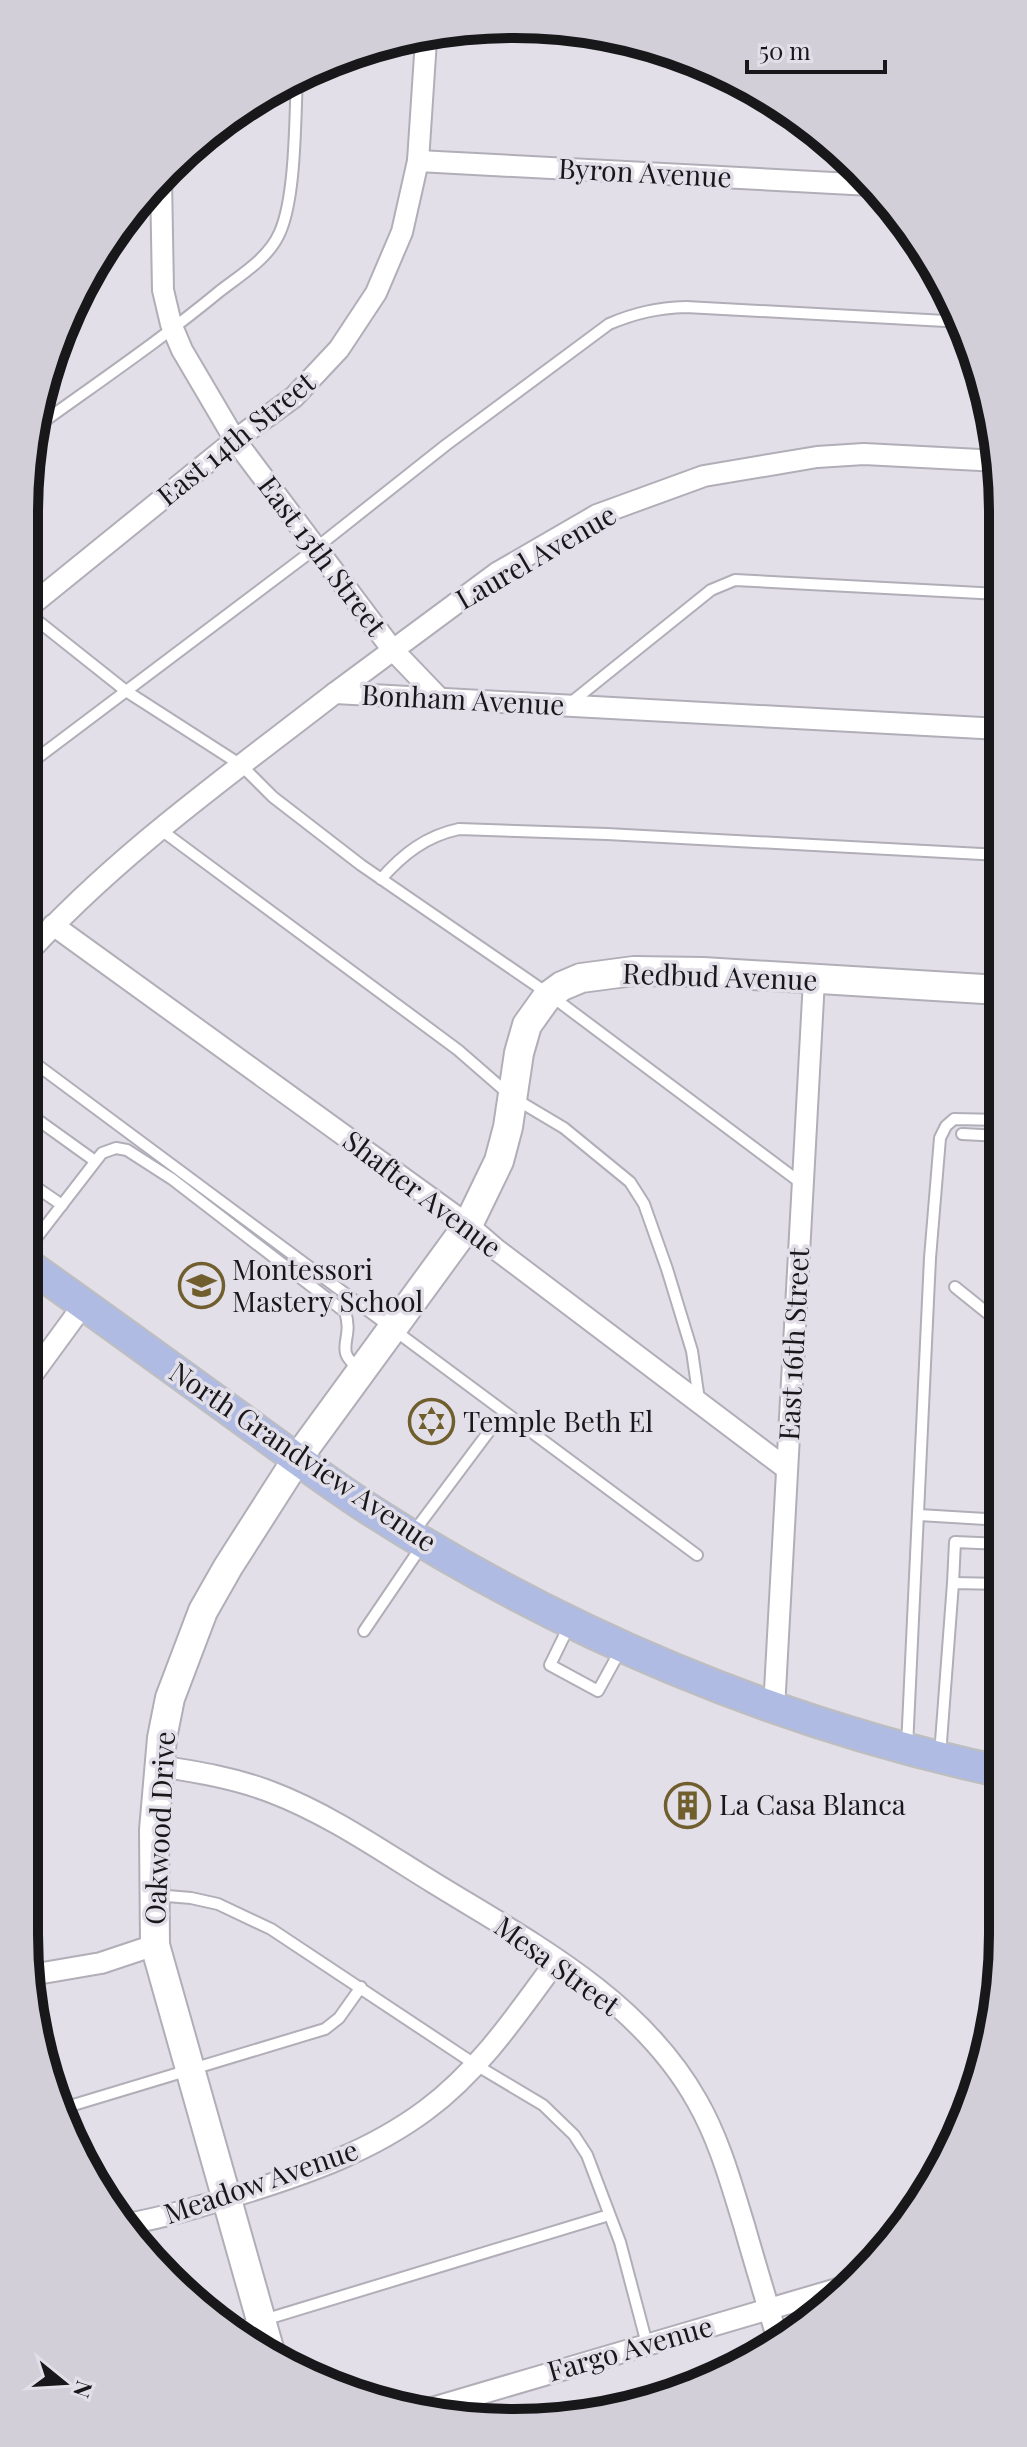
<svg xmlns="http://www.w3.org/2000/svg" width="1027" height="2447" viewBox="0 0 1027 2447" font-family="'Playfair Display',serif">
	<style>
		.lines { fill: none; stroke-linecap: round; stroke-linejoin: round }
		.lane-casing { stroke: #b1aeb8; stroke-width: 14 }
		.street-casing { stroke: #b1aeb8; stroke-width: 24 }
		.secondary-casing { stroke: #b1aeb8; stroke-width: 32 }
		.primary-casing { stroke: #bebebf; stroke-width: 34 }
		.lane { stroke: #fff; stroke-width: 10 }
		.street { stroke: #fff; stroke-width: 20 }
		.secondary { stroke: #fff; stroke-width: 28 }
		.primary { stroke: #afbbe2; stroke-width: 30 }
		.labels { text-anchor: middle; stroke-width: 7; stroke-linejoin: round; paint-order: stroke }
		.street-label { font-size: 28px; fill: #18171a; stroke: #e2dfe9 }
		.poi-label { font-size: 28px; fill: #18171a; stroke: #e2dfe9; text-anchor: start }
		.rim { fill: none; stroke: #18171a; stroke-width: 10 }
	</style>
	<rect width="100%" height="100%" fill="#e2dfe9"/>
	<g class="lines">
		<defs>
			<g id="lane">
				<polyline points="473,27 518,30"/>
				<path d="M39 425C100 381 162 339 220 291 242 274 269 258 280 232 296 196 295 116 297 75"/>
				<polyline points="24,610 126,691 241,765 273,797 361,865 550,995 801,1183"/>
				<polyline points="568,705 711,590 735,580 999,594"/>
				<path d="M24 768 316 548 446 445 609 324C635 313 657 308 686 307L964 322"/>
				<polyline points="161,830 458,1050 512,1097 564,1128 630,1182 644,1204 667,1269 692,1351 699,1400"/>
				<path d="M381 879C403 854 426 836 459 829L607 834 1000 855"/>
				<polyline points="24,1055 697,1555"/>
				<polyline points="24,1110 95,1161"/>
				<polyline points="962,1134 1001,1136"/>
				<polyline points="24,1179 62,1205"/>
				<path d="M24 1254 102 1153 116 1148 127 1150 172 1179 345 1312C355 1340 331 1351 361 1369"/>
				<polyline points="955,1287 1001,1324"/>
				<polyline points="919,1515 1002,1520"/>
				<polyline points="413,1533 493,1426"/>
				<polyline points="953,1583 955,1542 1002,1544"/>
				<polyline points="570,1624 550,1665 598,1691 621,1649"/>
				<polyline points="364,1631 423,1544"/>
				<polyline points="907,1747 930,1258 940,1138 946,1126 954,1119 1001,1120"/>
				<polyline points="940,1755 953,1583 1002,1584"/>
				<polyline points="155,1895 191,1898 218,1904 271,1929 476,2065 543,2105 574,2135 587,2155 620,2242 647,2344"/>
				<polyline points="60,2109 325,2029 339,2018 361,1987"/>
				<polyline points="234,2329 609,2215"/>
			</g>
			<g id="street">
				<polyline points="418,161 871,185"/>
				<polyline points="161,179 163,290 171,324 182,350 235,440 392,649 439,698"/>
				<polyline points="24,611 235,440 294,397 339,349 376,293 402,232 418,161 426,40"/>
				<polyline points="335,693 497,573 597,515 704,476 817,457 864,454 999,461"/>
				<polyline points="53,925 468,1225 497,1250 787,1469"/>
				<path d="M24 957C115 856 228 776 335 693L1000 729"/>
				<polyline points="24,1386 84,1304"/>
				<polyline points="774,1709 814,980"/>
				<path d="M159 1766C197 1772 235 1778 271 1792 329 1814 382 1851 434 1883 530 1942 640 1999 697 2101 719 2139 731 2183 744 2225 755 2264 767 2302 778 2341"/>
				<polyline points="31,1975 101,1963 155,1945"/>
				<path d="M127 2224C167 2217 205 2205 244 2193 308 2173 371 2151 426 2110 480 2070 518 2013 557 1960"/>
				<polyline points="415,2413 844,2287"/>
			</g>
			<polyline id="secondary" points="272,2359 155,1945 154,1830 162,1738 170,1698 203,1611 228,1567 297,1459 468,1225 499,1161 508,1127 519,1053 527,1025 547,997 562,986 581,978 634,971 703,972 1000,990"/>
			<path id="primary" d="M24 1262C95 1312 165 1363 235 1414 279 1446 323 1479 369 1509 562 1633 778 1724 1003 1772"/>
		</defs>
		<use href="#lane" class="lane-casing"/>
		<use href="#street" class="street-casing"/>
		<use href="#secondary" class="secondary-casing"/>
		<use href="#primary" class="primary-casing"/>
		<use href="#lane" class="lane"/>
		<use href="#street" class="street"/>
		<use href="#secondary" class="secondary"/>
		<use href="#primary" class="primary"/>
	</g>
	<defs>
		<symbol id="school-ring" viewBox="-11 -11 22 22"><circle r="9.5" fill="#e2dfe9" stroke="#715e2d" stroke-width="1.5"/><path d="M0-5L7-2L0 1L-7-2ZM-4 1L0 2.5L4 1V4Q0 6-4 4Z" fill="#715e2d"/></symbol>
		<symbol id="synagogue-ring" viewBox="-11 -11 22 22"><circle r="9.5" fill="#e2dfe9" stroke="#715e2d" stroke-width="1.5"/><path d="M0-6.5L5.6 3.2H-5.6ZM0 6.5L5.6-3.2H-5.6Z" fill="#715e2d"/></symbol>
		<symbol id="building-ring" viewBox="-11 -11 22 22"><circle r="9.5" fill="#e2dfe9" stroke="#715e2d" stroke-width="1.5"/><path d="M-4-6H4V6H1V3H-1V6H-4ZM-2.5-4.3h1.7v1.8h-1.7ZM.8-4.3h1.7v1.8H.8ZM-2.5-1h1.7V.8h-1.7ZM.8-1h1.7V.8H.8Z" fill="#715e2d"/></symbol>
	</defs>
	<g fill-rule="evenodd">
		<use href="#school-ring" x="176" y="1260" width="51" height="51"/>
		<use href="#synagogue-ring" x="406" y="1396" width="51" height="51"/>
		<use href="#building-ring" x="662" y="1780" width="51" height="51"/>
	</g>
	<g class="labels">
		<g class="street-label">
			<text transform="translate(645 173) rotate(3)" y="10">Byron Avenue</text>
			<text transform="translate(236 439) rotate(-39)" y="10">East 14th Street</text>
			<text transform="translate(322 556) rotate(53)" y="10">East 13th Street</text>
			<text transform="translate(536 557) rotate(-30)" y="10">Laurel Avenue</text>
			<text transform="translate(463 700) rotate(3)" y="10">Bonham Avenue</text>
			<text transform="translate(720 977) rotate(2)" y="10">Redbud Avenue</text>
			<text transform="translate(422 1194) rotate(37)" y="10">Shafter Avenue</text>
			<text transform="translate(794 1344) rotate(-87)" y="10">East 16th Street</text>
			<text transform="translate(303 1457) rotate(34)" y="10">North Grandview Avenue</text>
			<text transform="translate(160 1828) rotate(-87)" y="10">Oakwood Drive</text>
			<text transform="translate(557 1966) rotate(36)" y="10">Mesa Street</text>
			<text transform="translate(261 2182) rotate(-19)" y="10">Meadow Avenue</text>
			<text transform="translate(630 2349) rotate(-16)" y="10">Fargo Avenue</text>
		</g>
		<g class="poi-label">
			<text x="232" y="1280">Montessori<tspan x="232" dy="32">Mastery School</tspan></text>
			<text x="463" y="1432">Temple Beth El</text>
			<text x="719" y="1815">La Casa Blanca</text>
		</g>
	</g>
	<path d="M0 0H1027V2447H0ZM513 38H514A475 475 0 0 1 989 513V1934A475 475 0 0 1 514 2409H513A475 475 0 0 1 38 1934V513A475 475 0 0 1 513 38Z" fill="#d2cfd8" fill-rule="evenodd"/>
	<path class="rim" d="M513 38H514A475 475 0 0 1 989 513V1934A475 475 0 0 1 514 2409H513A475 475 0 0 1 38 1934V513A475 475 0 0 1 513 38Z"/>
	<g transform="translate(64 2383) rotate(108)" stroke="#e2dfe9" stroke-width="6" paint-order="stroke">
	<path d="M0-6L14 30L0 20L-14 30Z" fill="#18171a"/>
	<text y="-12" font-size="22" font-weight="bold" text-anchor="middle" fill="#18171a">N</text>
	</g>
	<path d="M747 60v12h138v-12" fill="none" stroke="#18171a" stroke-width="4"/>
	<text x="759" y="60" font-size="24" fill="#18171a" stroke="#e2dfe9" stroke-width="6" paint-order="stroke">50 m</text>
</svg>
